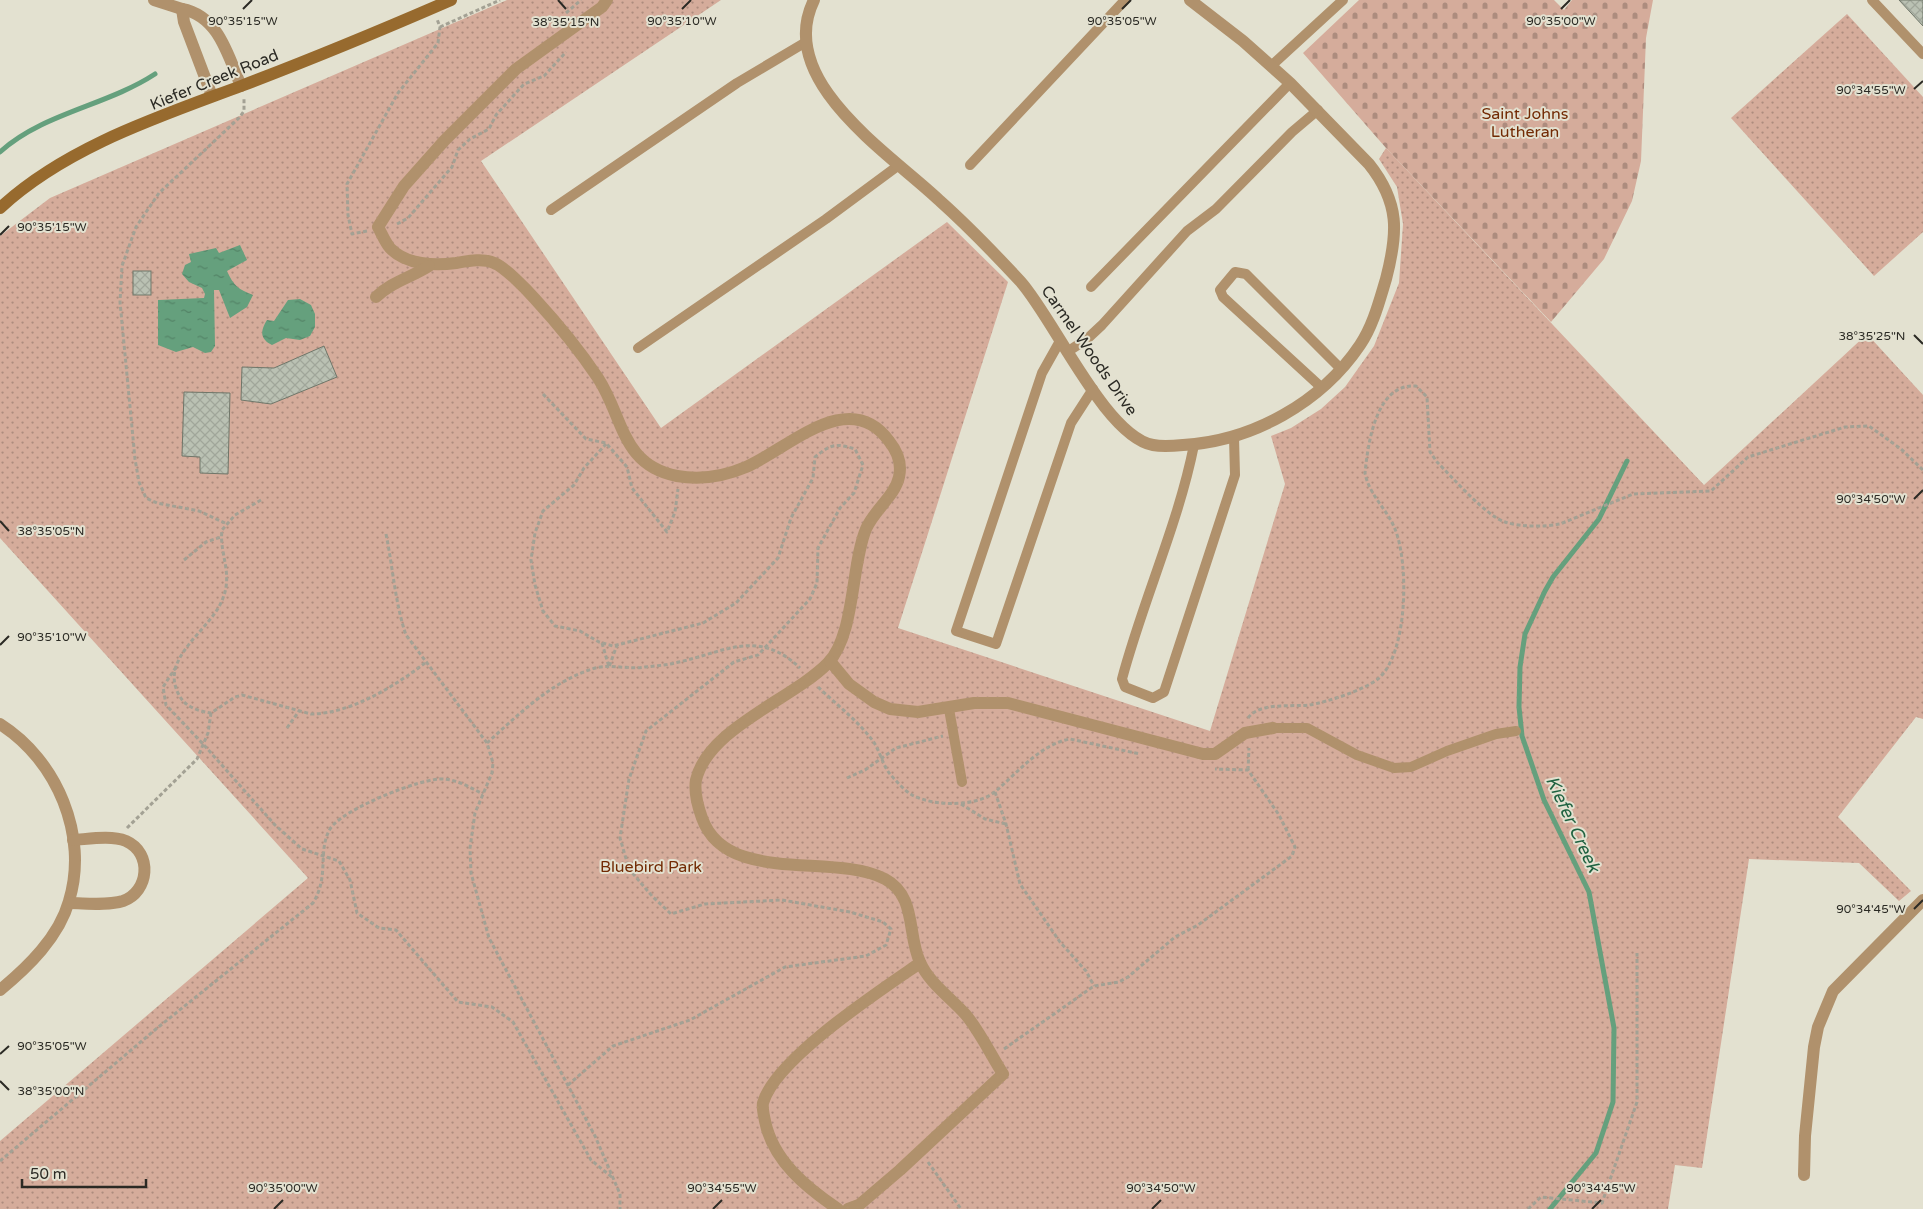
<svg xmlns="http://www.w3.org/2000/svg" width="1923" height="1209" viewBox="0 0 1923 1209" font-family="'Varela Round',sans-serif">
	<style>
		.cemetery { fill: url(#cemetery-stones) }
		.park { fill: url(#park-dots) }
		.water { fill: url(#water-ripples) }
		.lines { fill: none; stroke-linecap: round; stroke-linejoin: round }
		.stream { stroke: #65a07d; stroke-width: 5 }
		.building { fill: url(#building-cross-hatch); stroke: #6f7669 }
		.path { stroke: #a3a194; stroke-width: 3; stroke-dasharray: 4 2.5; stroke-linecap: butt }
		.lane { stroke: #b0916c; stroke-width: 10 }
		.street { stroke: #b0916c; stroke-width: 12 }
		.secondary { stroke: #976a2e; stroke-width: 12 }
		.ticks { fill: none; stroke: #2b2a24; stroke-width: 2 }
		.labels { text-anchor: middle; stroke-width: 4; stroke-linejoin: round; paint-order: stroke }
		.street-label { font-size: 16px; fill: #2b2a24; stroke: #e3e1d0 }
		.park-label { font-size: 16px; fill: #722b04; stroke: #e3e1d0 }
		.water-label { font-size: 18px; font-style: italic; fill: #1f6240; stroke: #e3e1d0 }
		.ticks-label { font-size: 12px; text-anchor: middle; fill: #2b2a24; stroke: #e3e1d0; stroke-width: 4; stroke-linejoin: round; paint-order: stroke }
	</style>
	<defs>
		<pattern id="cemetery-stones" width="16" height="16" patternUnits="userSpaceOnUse" patternTransform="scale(1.25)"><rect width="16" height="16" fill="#d5ac9b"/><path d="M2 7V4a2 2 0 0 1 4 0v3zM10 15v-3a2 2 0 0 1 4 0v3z" fill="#ad8c7e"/></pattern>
		<pattern id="park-dots" width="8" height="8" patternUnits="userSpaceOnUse" patternTransform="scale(1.25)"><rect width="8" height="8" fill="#d5ac9b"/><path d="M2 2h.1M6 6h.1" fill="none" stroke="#ad8c7e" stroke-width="1.8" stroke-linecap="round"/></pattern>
		<pattern id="water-ripples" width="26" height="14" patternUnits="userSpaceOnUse" patternTransform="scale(1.25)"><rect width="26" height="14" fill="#65a07d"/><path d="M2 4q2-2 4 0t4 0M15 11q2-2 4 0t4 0" fill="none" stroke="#538366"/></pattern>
		<pattern id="building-cross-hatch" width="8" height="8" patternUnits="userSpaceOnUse" patternTransform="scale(1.25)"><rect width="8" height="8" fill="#bac1b3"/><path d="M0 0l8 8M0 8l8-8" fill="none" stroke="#a0a69a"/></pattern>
	</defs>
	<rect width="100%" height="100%" fill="#e3e1d0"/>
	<polygon class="cemetery" points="1359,0 1554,0 1564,10 1572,0 1653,0 1646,38 1641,161 1632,201 1604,259 1551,322 1386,148 1303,53"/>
	<g class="park">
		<polygon points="507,0 721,0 481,161 661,428 947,222 1008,282 898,628 1210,731 1285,484 1271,436 1291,428 1321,409 1345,387 1374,346 1399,283 1403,224 1397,187 1379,159 1386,148 1704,485 1867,334 1923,395 1923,719 1916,717 1838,817 1911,891 1899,901 1859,863 1749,859 1702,1168 1675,1165 1668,1209 0,1209 0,1141 308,878 0,538 0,236 50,198"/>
		<polygon points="1847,14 1923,97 1923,232 1874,276 1731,118"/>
	</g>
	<g class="water">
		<path d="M240 245 247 260 227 271C233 285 239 290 253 295L247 307 230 318 219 290H214L215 346 211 352 205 353 193 347 176 352 158 345V300L204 298 205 294 202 288 189 282 182 274 185 265 191 262 189 254 216 248 219 253Z"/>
		<path d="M300 299 311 305 315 314V327L310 336 300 340 286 338 272 345C260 339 260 331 267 320L274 321 288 300Z"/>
	</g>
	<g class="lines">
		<g class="stream">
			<path d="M0 152C43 113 106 106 155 74"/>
			<polyline points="1550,1209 1596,1153 1613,1102 1614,1028 1589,892 1544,800 1522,736 1519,707 1520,667 1525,634 1545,591 1553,577 1599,519 1627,461"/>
		</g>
	</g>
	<g class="building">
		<polygon points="1899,0 1923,0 1923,26"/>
		<rect x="133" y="271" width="18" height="24"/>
		<polygon points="324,346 337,377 271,404 241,400 242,367 274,368"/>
		<polygon points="184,392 230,393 228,474 200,473 200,457 182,456"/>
	</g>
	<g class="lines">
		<g class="path">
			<polyline points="566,13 581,0"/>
			<polyline points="440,27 500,0"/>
			<polyline points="397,224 408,218 452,167 458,150 470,139 489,129 496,115 524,84 544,76 566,52"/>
			<polyline points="367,231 352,234 348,215 347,184 398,93 438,43 440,27 437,19"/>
			<polyline points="543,394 586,439 606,443 627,467 632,488 667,532 675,512 678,489"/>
			<path d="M261 500 235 515 222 530C219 553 233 573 223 598 212 630 158 657 179 695 185 707 198 711 211 713L235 697 242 695 311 714C350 714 395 686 425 663"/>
			<polyline points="225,523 199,511 157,503 146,498 139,482 135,459 120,302 122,266 136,227 159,193 239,118 244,111 244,99"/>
			<path d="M386 534C393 568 395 603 406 635L487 743 493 763 492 773 475 813 470 848 471 873 489 938 595 1136 620 1194V1209"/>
			<polyline points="184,560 206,542 221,537"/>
			<polyline points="602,643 609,667 617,645"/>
			<polyline points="176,667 163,687 166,705 204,745 275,825 302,849 339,861 350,880 357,913 379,928 396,930 458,1002 492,1007 513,1022 591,1160 613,1178"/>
			<path d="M818 687C836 704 858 721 873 741 880 751 883 766 890 774 896 781 905 791 912 795 935 807 977 807 996 791 1018 772 1041 744 1070 739L1140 754"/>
			<path d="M1248 718C1260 702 1290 707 1309 705 1327 702 1365 690 1379 678 1408 652 1409 563 1395 529 1387 509 1369 495 1365 473 1368 443 1376 383 1416 386L1427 397 1430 452 1437 462C1452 477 1486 516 1505 522 1520 527 1544 527 1560 524L1633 494 1711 491 1748 457 1845 427 1869 426 1901 449 1923 470"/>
			<polyline points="287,728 299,711"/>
			<path d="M487 743C518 715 551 682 592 669 609 663 628 670 645 667 656 666 668 665 679 662 725 652 758 628 800 668"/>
			<polyline points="1248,770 1249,748"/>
			<polyline points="847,778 865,770 896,748 943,736"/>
			<polyline points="995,792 1006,824 1020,884 1060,942 1086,971 1094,986"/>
			<polyline points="961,804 985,819 1006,824"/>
			<polyline points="127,828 197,759 208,733 211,713"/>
			<polyline points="1004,1049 1094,986 1119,982 1128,977 1175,937 1198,925 1292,856 1295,847 1279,815 1248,770 1215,769"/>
			<path d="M568 1085 613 1046 690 1020 785 967 866 956 886 945 891 929 883 922 850 912 782 900 705 904 671 914 652 896 629 869 620 838 629 779 646 731 734 662 758 655 810 599 817 583 818 548 840 508 854 493 863 465 855 449C836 443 831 444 815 457L813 478 791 518 778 558 736 603 703 623 613 646 599 642 580 631 555 626 543 611 535 585 531 560 535 533 543 511 574 485 584 468 606 444"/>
			<path d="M0 1161 156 1029 313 903C330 875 317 852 330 829 341 810 422 777 444 779 458 780 471 788 483 794"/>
			<polyline points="928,1162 961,1209"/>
			<polyline points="1528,1209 1541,1197 1602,1203 1637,1102 1637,953"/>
		</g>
		<g class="lane">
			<polyline points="1872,0 1923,54"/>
			<polyline points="1271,66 1343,0"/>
			<polyline points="970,165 1125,0"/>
			<polyline points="551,210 737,83 806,42"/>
			<polyline points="1091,287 1290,83"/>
			<polyline points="1060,341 1042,373 956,631 996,644 1071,423 1093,389"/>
			<polyline points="638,348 826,219 899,165"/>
			<polyline points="1067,352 1087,339 1102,325 1187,231 1216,209 1292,132 1318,110"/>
			<polyline points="1322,388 1223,297 1220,290 1235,272 1246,274 1341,369"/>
			<path d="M1194 445C1178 525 1143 600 1122 679L1125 687 1153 698 1164 692 1235 475 1234 437"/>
			<polyline points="949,709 962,782"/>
			<polyline points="1273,728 1307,728 1357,755 1394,768 1411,767 1447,751 1496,734 1516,731"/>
		</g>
		<g class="street">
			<polyline points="154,0 182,9"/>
			<path d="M607 0 602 7 516 69 444 141 404 186 378 227C382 234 385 242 390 248 406 265 435 266 456 263 468 261 483 258 494 263 505 267 527 290 535 299 558 324 580 351 598 378 624 418 621 465 677 476 700 480 725 476 746 467 788 449 849 386 889 441 897 451 902 464 899 477 895 496 874 510 866 529 851 565 855 635 828 663 793 699 708 728 696 780 694 792 698 807 702 818 726 886 833 852 885 879 917 896 907 935 920 962 929 983 951 998 966 1015 980 1032 991 1055 1003 1074L900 1170 859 1205 848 1209"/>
			<path d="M814 0C774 81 891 154 940 201 968 226 994 253 1020 281 1053 317 1105 436 1153 445 1163 447 1173 446 1183 445 1252 441 1321 403 1360 345 1373 326 1379 302 1386 279 1398 233 1400 203 1369 164L1290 83 1243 41 1190 0"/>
			<path d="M212 96 184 22 182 9C219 16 228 56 241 86"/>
			<path d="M376 297C391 282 412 277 429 266"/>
			<polyline points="830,661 849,684 874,702 890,709 918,712 974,703 1008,703 1203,754 1215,754 1245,733 1273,728"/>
			<path d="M0 724C57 760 89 836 69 901 59 937 28 967 0 990"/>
			<path d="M69 903C85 903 107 906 123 901 149 892 153 853 126 841 111 835 89 839 73 840"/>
			<polyline points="1804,1175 1805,1136 1814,1047 1818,1027 1833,991 1923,900"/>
			<path d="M838 1209C807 1188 773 1161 765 1121 764 1116 762 1108 763 1103 775 1059 881 990 920 963"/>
		</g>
		<path class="secondary" d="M0 208C66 147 158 117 241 86 312 59 382 30 451 0"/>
	</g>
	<path class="ticks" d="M558 0 566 9M243 9 252 0M682 9 691 0M1122 9 1131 0M1561 9 1570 0M1914 89 1923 81M0 235 9 226M1914 335 1923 344M1914 499 1923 490M0 521 9 531M0 645 9 636M1914 909 1923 900M0 1054 9 1046M0 1081 9 1090M274 1209 283 1200M713 1209 722 1200M1152 1209 1161 1200M1592 1209 1601 1200"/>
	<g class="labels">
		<g class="street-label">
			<text transform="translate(214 79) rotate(-22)" y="6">Kiefer Creek Road</text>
			<text transform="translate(1090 350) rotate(55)" y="6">Carmel Woods Drive</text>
		</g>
		<g class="park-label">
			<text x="1525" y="119">Saint Johns<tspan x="1525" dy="18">Lutheran</tspan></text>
			<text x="651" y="872">Bluebird Park</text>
		</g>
		<g class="water-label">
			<text transform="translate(1573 824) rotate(65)" y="6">Kiefer Creek</text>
		</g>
	</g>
	<g class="ticks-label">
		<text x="1561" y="25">90°35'00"W</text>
		<text x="243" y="25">90°35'15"W</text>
		<text x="682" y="25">90°35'10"W</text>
		<text x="1122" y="25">90°35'05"W</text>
		<text x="566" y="26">38°35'15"N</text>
		<text x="1871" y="94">90°34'55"W</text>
		<text x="52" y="231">90°35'15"W</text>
		<text x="1872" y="340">38°35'25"N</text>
		<text x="1871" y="503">90°34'50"W</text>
		<text x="51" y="535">38°35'05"N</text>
		<text x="52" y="641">90°35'10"W</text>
		<text x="1871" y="913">90°34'45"W</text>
		<text x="52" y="1050">90°35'05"W</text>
		<text x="51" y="1095">38°35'00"N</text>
		<text x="283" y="1192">90°35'00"W</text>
		<text x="722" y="1192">90°34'55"W</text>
		<text x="1161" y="1192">90°34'50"W</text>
		<text x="1601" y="1192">90°34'45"W</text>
	</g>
	<path d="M22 1179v8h124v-8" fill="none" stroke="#2b2a24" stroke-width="2.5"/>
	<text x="30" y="1179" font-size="15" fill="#2b2a24" stroke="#e3e1d0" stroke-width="4" paint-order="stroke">50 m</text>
</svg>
